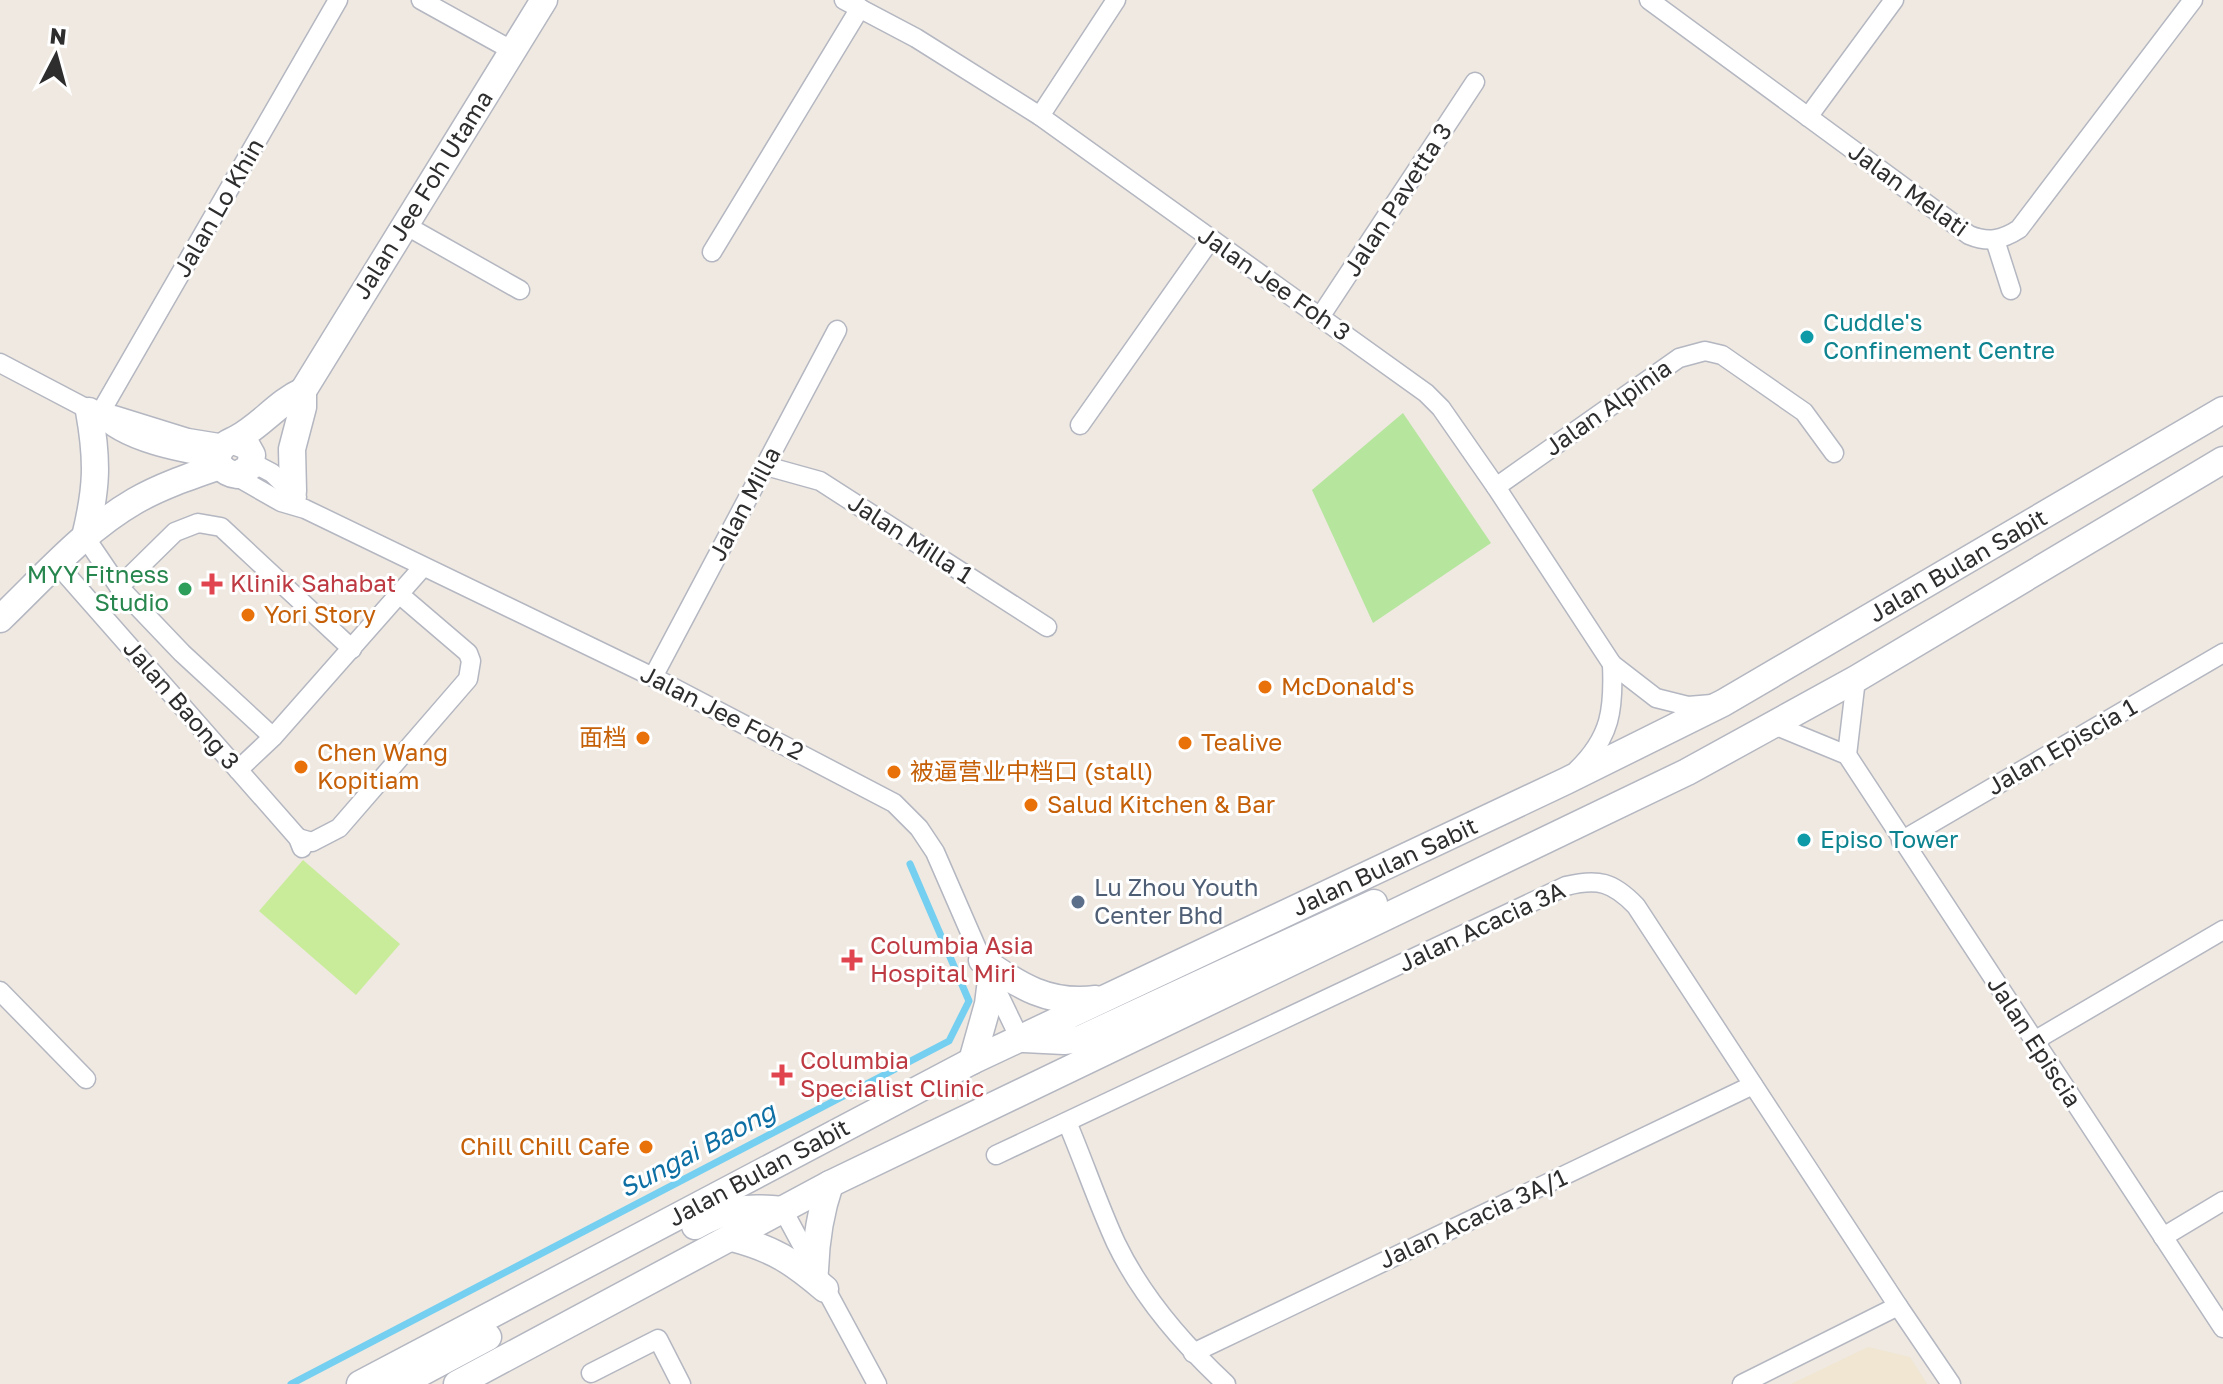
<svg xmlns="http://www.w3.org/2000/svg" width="2223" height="1384" viewBox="0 0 2223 1384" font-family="'Golos Text','Noto Sans SC',sans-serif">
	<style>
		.education { fill: #f0e6d1 }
		.green { fill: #b6e59e }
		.pitch { fill: #c9ec9a }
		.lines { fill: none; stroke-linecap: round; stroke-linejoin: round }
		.stream { stroke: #75cff0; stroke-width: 7 }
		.street-casing { stroke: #b4b7c1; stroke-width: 21 }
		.secondary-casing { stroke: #b4b7c1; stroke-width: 29 }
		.street { stroke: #fff; stroke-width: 18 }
		.secondary { stroke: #fff; stroke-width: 26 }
		.culture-dot { fill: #0f9aa8; stroke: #fff; stroke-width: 3 }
		.health-dot { fill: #e0444e; stroke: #fff; stroke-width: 3 }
		.leisure-dot { fill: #2e9e5b; stroke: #fff; stroke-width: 3 }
		.food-dot { fill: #e8710a; stroke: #fff; stroke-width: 3 }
		.service-dot { fill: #5c6f8a; stroke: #fff; stroke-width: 3 }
		.labels { text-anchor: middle; stroke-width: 6; stroke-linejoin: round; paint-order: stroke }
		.street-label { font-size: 24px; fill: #2e2e2e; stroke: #fff }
		.culture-label { font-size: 24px; fill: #0d838f; stroke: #fff; text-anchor: start }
		.leisure-label { font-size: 24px; fill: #27864d; stroke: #fff; text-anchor: end }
		.health-label { font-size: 24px; fill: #be3a42; stroke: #fff; text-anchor: start }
		.food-label { font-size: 24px; fill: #c56008; stroke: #fff; text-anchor: start }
		.service-label { font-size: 24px; fill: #4e5e75; stroke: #fff; text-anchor: start }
		.water-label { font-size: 26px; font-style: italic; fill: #0d6fa3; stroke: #fff }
	</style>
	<rect width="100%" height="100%" fill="#efe9e1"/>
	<polygon class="education" points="1868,1347 1910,1357 1927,1384 1791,1384"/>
	<polygon class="green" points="1403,413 1491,543 1373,623 1312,490"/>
	<polygon class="pitch" points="303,860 400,944 356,995 259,911"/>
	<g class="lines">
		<polyline class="stream" points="291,1384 949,1041 969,1001 910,864"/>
		<defs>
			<g id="street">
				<polyline points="421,0 513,51"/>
				<polyline points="844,0 916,38 1040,116 1426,393 1441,408 1496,487 1612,664 1656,698 1688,706 1712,704"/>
				<path d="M1649 0 1969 235C1988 243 2002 240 2019 229L2193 0"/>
				<polyline points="1040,116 1116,0"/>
				<polyline points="1808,117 1894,0"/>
				<polyline points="405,225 520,290"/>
				<polyline points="1995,240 2011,290"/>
				<polyline points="712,252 860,8"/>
				<polyline points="1320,317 1475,82"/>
				<polyline points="0,363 99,415 114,415 188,438 225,444"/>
				<polyline points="99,415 338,0"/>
				<path d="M99 415C123 443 183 453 218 459"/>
				<polyline points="1080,425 1211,239"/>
				<polyline points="251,462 272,473 297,497"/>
				<polyline points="766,466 820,481 1047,627"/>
				<polyline points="232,474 281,502 305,509 653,677 894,803 919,828 935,852 982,960 1020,1039"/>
				<polyline points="1496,487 1679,358 1705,351 1722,355 1804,412 1834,453"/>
				<polyline points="85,537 119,587 182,653 273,737"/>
				<polyline points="57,564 298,838 302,848"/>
				<polyline points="119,587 175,532 198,523 221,527 352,649"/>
				<polyline points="653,677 837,330"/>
				<polyline points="1774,725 1847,755 2223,1328"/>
				<polyline points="1847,755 1856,679"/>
				<polyline points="238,770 273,737 422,568"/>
				<path d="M1577 770C1611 737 1614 709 1612 664"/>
				<polyline points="298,838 312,842 339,828 468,679 471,661 468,653 399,594"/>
				<polyline points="1901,841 2223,653"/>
				<polyline points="0,991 86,1079"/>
				<polyline points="2034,1041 2223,930"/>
				<path d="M1067 1122C1084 1162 1098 1204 1116 1243 1142 1297 1183 1344 1226 1384"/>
				<path d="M996 1155 1566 886C1598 878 1613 882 1636 906L1898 1306"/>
				<polyline points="783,1210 877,1384"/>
				<polyline points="2163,1237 2223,1201"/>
				<polyline points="1193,1353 1753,1085"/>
				<polyline points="591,1373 658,1339 681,1384"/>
				<polyline points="1742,1384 1898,1306 1951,1384"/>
			</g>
			<g id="secondary">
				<polyline points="303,391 544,0"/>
				<path d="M234 441 247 446 252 455 250 467 237 475C224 473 212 463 221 449 225 443 230 442 236 439 262 425 277 403 303 391"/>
				<polyline points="293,491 292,449 303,407 303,391"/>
				<path d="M85 537C97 488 98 461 89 411"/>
				<path d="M0 619C43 578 83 531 135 501 161 486 191 476 220 466"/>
				<path d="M982 960C1019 986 1049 1005 1096 999"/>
				<polyline points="1024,1039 1064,1041 1080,1039 1374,903"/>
				<polyline points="972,1061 988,1004 991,980"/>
				<path d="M695 1226C728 1208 746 1206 783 1210"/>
				<path d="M732 1238C774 1249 792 1261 825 1289"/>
				<path d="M815 1270C816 1239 820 1213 830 1184"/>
				<polyline points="360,1384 972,1061 1566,781 1723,703 2223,410"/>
				<polyline points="400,1384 488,1337"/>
				<polyline points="457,1384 830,1184 1687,772 1856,679 2223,460"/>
			</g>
		</defs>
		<use href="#street" class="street-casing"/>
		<use href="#secondary" class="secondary-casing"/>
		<use href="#street" class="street"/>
		<use href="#secondary" class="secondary"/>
	</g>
	<g class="culture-dot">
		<circle cx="1807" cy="337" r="8"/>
		<circle cx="1804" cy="840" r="8"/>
	</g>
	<g class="health-dot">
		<path d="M208 572h8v8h8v8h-8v8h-8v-8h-8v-8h8z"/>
		<path d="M848 948h8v8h8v8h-8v8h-8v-8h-8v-8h8z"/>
		<path d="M778 1063h8v8h8v8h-8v8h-8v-8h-8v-8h8z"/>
	</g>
	<circle class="leisure-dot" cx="185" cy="589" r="8"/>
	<g class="food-dot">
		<circle cx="248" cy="615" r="8"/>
		<circle cx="1265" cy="687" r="8"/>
		<circle cx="643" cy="738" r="8"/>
		<circle cx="1185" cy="743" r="8"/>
		<circle cx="301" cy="767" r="8"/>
		<circle cx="894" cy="772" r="8"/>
		<circle cx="1031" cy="805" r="8"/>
		<circle cx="646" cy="1147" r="8"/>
	</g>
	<circle class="service-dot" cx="1078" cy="902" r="8"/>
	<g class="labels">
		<g class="street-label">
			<text transform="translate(1908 190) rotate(36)" y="8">Jalan Melati</text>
			<text transform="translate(423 195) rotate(-58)" y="8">Jalan Jee Foh Utama</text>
			<text transform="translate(1398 200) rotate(-57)" y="8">Jalan Pavetta 3</text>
			<text transform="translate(219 208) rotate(-60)" y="8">Jalan Lo Khin</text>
			<text transform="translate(1274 284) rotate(35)" y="8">Jalan Jee Foh 3</text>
			<text transform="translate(1608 408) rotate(-35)" y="8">Jalan Alpinia</text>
			<text transform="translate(745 504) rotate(-62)" y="8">Jalan Milla</text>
			<text transform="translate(910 539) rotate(33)" y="8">Jalan Milla 1</text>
			<text transform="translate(1958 566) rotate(-30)" y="8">Jalan Bulan Sabit</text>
			<text transform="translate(181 705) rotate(49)" y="8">Jalan Baong 3</text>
			<text transform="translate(722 713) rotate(27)" y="8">Jalan Jee Foh 2</text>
			<text transform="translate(2062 747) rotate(-30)" y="8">Jalan Episcia 1</text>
			<text transform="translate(1385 867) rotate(-25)" y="8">Jalan Bulan Sabit</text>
			<text transform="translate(1482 927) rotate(-25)" y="8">Jalan Acacia 3A</text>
			<text transform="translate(2034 1042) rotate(57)" y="8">Jalan Episcia</text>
			<text transform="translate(759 1173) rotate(-28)" y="8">Jalan Bulan Sabit</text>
			<text transform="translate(1473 1219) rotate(-25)" y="8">Jalan Acacia 3A/1</text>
		</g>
		<g class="culture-label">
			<text x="1823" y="331">Cuddle's<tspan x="1823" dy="28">Confinement Centre</tspan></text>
			<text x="1820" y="848">Episo Tower</text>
		</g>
		<g class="leisure-label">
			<text x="169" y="583">MYY Fitness<tspan x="169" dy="28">Studio</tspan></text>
		</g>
		<g class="health-label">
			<text x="230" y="592">Klinik Sahabat</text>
			<text x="870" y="954">Columbia Asia<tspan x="870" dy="28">Hospital Miri</tspan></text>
			<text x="800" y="1069">Columbia<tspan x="800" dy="28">Specialist Clinic</tspan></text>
		</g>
		<g class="food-label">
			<text x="264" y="623">Yori Story</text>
			<text x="1281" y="695">McDonald's</text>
			<text x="627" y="746" text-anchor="end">面档</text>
			<text x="1201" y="751">Tealive</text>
			<text x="317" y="761">Chen Wang<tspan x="317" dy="28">Kopitiam</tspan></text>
			<text x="910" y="780">被逼营业中档口 (stall)</text>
			<text x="1047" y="813">Salud Kitchen &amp; Bar</text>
			<text x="630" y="1155" text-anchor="end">Chill Chill Cafe</text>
		</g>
		<g class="service-label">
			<text x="1094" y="896">Lu Zhou Youth<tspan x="1094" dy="28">Center Bhd</tspan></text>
		</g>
		<g class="water-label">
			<text transform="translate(697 1150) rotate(-28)" y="9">Sungai Baong</text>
		</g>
	</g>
	<g transform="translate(56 56) rotate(6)" stroke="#ffffff" stroke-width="6" paint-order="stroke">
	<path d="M0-6L14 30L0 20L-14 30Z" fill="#2e2e2e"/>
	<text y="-12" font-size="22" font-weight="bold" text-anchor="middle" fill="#2e2e2e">N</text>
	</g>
</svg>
